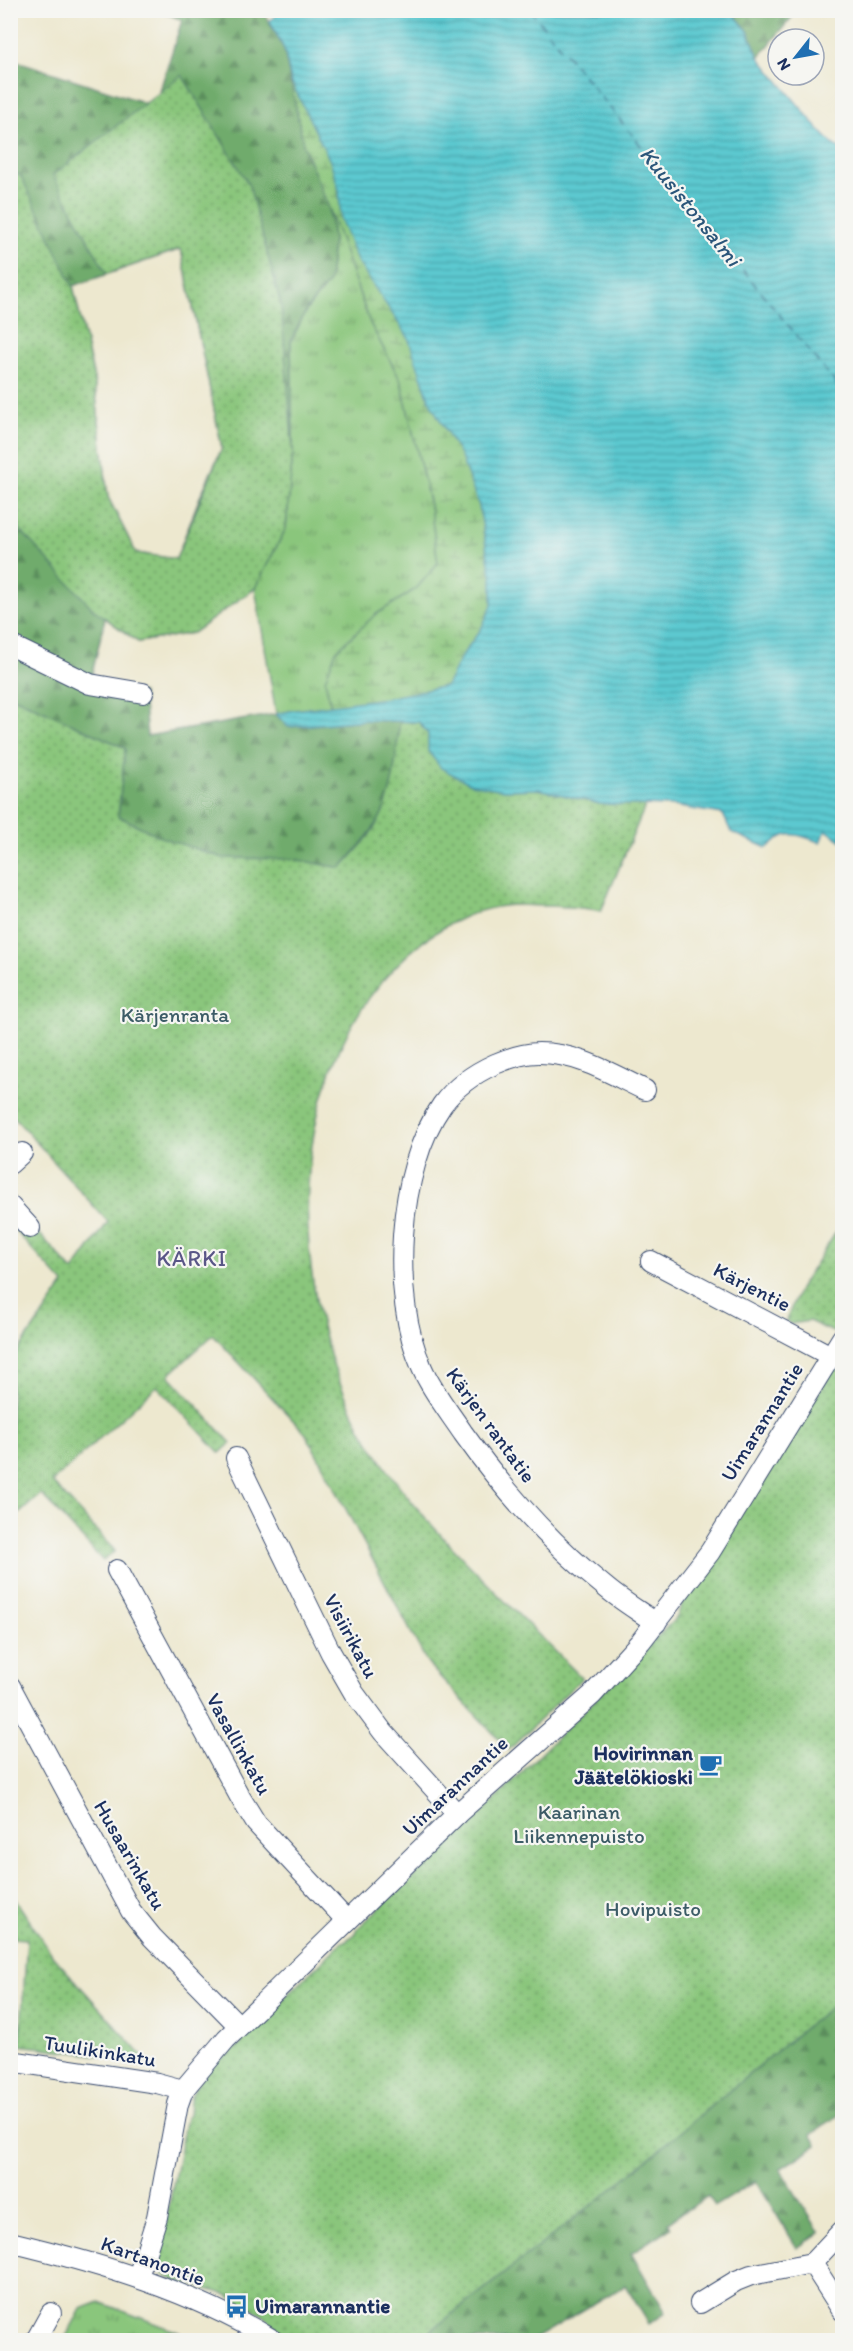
<svg xmlns="http://www.w3.org/2000/svg" width="853" height="2351" viewBox="0 0 853 2351" font-family="Itim,sans-serif">
	<style>
		.grass { fill: url(#grass-tufts); stroke: #527a6d; stroke-width: 1.5 }
		.forest { fill: url(#forest-firs); stroke: #456d65; stroke-width: 1.5; fill-rule: evenodd }
		.wetland { fill: url(#wetland-marsh); stroke: #527a6d; stroke-width: 1.5 }
		.park { fill: url(#park-dots); stroke: #527a6d; stroke-width: 1.5 }
		.water { fill: url(#water-rules); stroke: #3c7c97; stroke-width: 1.5 }
		.lines { fill: none; stroke-linecap: round; stroke-linejoin: round }
		.ferry { stroke: #2b567a; stroke-width: 1.5; stroke-dasharray: 8 6; stroke-linecap: butt }
		.minor-casing { stroke: #3a4b6f; stroke-width: 22 }
		.minor { stroke: #fff; stroke-width: 20 }
		.labels { text-anchor: middle; stroke-width: 4.5; stroke-linejoin: round; paint-order: stroke }
		.park-label { font-size: 21px; fill: #3c5c67; stroke: #f6f6f2 }
		.street-label { font-size: 21px; fill: #1b2f5e; stroke: #f6f6f2 }
		.poi-label { font-size: 21px; font-weight: bold; fill: #1b2f5e; stroke: #f6f6f2; text-anchor: end }
		.water-label { font-size: 22px; font-style: italic; fill: #2b567a; stroke: #f6f6f2 }
		.neighbourhood-label { font-size: 22px; letter-spacing: 1.5px; fill: #595687; stroke: #f6f6f2 }
	</style>
	<defs>
		<pattern id="grass-tufts" width="24" height="20" patternUnits="userSpaceOnUse" patternTransform="scale(1.5)"><rect width="24" height="20" fill="#8ac67c"/><path d="M3 7l-1-3M5 7V3M7 7l1-3M15 17l-1-3M17 17v-4M19 17l1-3" fill="none" stroke="#70a169"/></pattern>
		<pattern id="forest-firs" width="22" height="20" patternUnits="userSpaceOnUse" patternTransform="scale(1.5)"><rect width="22" height="20" fill="#6fab6c"/><path d="M5 1l3.5 6h-7zM16 11l3.5 6h-7z" fill="#5a8c5c"/></pattern>
		<pattern id="wetland-marsh" width="20" height="14" patternUnits="userSpaceOnUse" patternTransform="scale(1.5)"><rect width="20" height="14" fill="#8ac67c"/><path d="M1 5h8M5 5V1M11 12h8M15 12V8" fill="none" stroke="#70a169"/></pattern>
		<pattern id="park-dots" width="8" height="8" patternUnits="userSpaceOnUse" patternTransform="scale(1.5)"><rect width="8" height="8" fill="#8ac67c"/><path d="M2 2h.1M6 6h.1" fill="none" stroke="#70a169" stroke-width="1.8" stroke-linecap="round"/></pattern>
		<pattern id="water-rules" width="6" height="5" patternUnits="userSpaceOnUse" patternTransform="scale(1.5)"><rect width="6" height="5" fill="#5cc9d0"/><path d="M0 2.5h6" fill="none" stroke="#4ba4ac"/></pattern>
	</defs>
	<rect width="100%" height="100%" fill="#f6f6f2"/>
	<filter id="ink" filterUnits="userSpaceOnUse"><feTurbulence type="fractalNoise" baseFrequency=".0167" numOctaves="2"/><feDisplacementMap in="SourceGraphic" scale="12" xChannelSelector="R" yChannelSelector="G"/><feConvolveMatrix kernelMatrix="1 2 1 2 8 2 1 2 1" color-interpolation-filters="sRGB"/></filter>
	<filter id="wash" filterUnits="userSpaceOnUse"><feTurbulence type="fractalNoise" baseFrequency=".008" numOctaves="4" result="noise"/><feDisplacementMap in="SourceGraphic" scale="24" xChannelSelector="R" yChannelSelector="G"/><feGaussianBlur stdDeviation="1.35" result="paint"/><feColorMatrix in="noise" values="0 0 0 0 0 0 0 0 0 0 0 0 0 0 0 0 0 1.4 0 .05"/><feComposite in="paint" operator="in"/></filter>
	<g filter="url(#wash)">
		<rect width="100%" height="100%" fill="#ede8cf"/>
		<g class="grass">
			<polygon points="329,208 370,323 401,381 430,505 438,563 416,589 375,615 325,680 331,706 295,710 276,714 255,588 286,528 293,451 291,341 307,309 329,282 333,240"/>
			<polygon points="99,2302 181,2333 179,2340 64,2340 81,2309"/>
		</g>
		<g class="forest">
			<path d="M160 11H263L284 49 304 147 329 208 333 240 329 282 307 309 291 341 293 451 286 528 255 588 193 633 138 642 105 618 90 683 143 693 147 736 276 714 289 727 365 720 400 721C396 751 395 789 381 816 371 835 354 852 341 868L292 859 223 858 162 838 118 816 125 748 11 696V59L155 106 182 20ZM181 249 222 448 199 499 176 559 136 553 108 497 94 379 73 286Z"/>
			<polygon points="731,11 797,11 759,57 748,31"/>
			<polygon points="842,1998 842,2096 840,2098 842,2102 842,2113 811,2134 817,2145 780,2169 820,2233 797,2248 756,2181 715,2206 708,2196 668,2222 671,2227 631,2253 666,2313 649,2324 625,2285 533,2340 419,2340 613,2188 814,2020"/>
		</g>
		<polygon class="wetland" points="303,25 327,29 537,677 331,706 325,680 336,651 375,615 416,589 438,563 430,505 401,381 370,323 329,208 304,147 284,49 279,40"/>
		<g class="park">
			<polygon points="182,75 249,185 281,305 293,451 286,528 255,588 193,633 138,642 93,609 11,520 11,171 21,176 73,286 94,379 108,497 136,553 176,559 222,448 181,249 107,274 53,175"/>
			<path d="M11 696 125 748 118 816 163 838 223 858 292 859 341 868C355 852 372 835 381 816 395 789 396 751 400 721L419 722 428 734 504 790 538 789 600 804H646L601 911C584 907 567 907 549 906 537 906 524 905 512 905 467 908 427 934 397 965 281 1082 287 1292 362 1430 392 1483 432 1527 474 1570 510 1607 546 1642 582 1678L509 1750 428 1664 306 1434 213 1335 169 1375 231 1443 220 1453 157 1386 52 1482 115 1551 103 1561 41 1494 11 1521V1361L64 1284 11 1226V1202L73 1271 108 1222 11 1114Z"/>
			<polygon points="842,1223 842,1336 809,1321 791,1324 786,1321 799,1289"/>
			<path d="M842 1356V1998L814 2020 613 2188 419 2340H292L261 2314 227 2295 181 2281 178 2282C166 2277 158 2272 159 2258L186 2117 189 2115C190 2109 189 2102 191 2096 200 2075 223 2056 241 2044V2039L341 1943 356 1934 357 1929 472 1822 677 1617 682 1603Z"/>
			<polygon points="11,1893 53,1956 148,2062 20,2045 27,1939 11,1938"/>
		</g>
		<path class="water" d="M280 10 731 11 748 31 759 57 819 130 835 146 842 149V841L826 830 820 842C794 834 788 828 767 848L731 832 723 814 673 806 600 804 538 789 504 790 471 784 441 768 428 751V734L419 722 365 720 288 727 276 714 295 710 386 698 446 686 461 657 481 629 492 605V579L479 506 461 457 430 402 408 337 357 261 341 220 339 190 331 163 291 81 284 49 270 21Z"/>
		<g class="lines">
			<polyline class="ferry" points="530,10 842,391"/>
		</g>
	</g>
	<g filter="url(#ink)">
		<g class="lines">
			<defs>
				<g id="minor">
					<polyline points="10,645 90,684 143,693"/>
					<path d="M645 1090C611 1074 578 1053 539 1053 524 1053 509 1058 495 1064 475 1073 455 1087 442 1105 397 1169 390 1297 422 1368 432 1391 449 1412 463 1433 503 1489 550 1543 604 1586 620 1600 639 1611 656 1623"/>
					<polyline points="10,1164 22,1153"/>
					<polyline points="10,1206 30,1228"/>
					<polyline points="651,1261 831,1356"/>
					<polyline points="236,1458 331,1653 354,1693 383,1732 457,1814"/>
					<polyline points="117,1570 240,1797 256,1823 347,1921"/>
					<polyline points="10,1686 131,1911 152,1937 239,2026"/>
					<polyline points="10,2061 157,2083 183,2090"/>
					<path d="M10 2242C102 2264 192 2291 273 2340"/>
					<polyline points="812,2263 842,2310"/>
					<polyline points="812,2263 842,2231"/>
					<polyline points="138,2277 157,2217 178,2104 183,2090 226,2039 457,1814 592,1695 641,1641 710,1552 842,1338"/>
					<polyline points="700,2303 736,2281 751,2275 812,2263"/>
					<polyline points="36,2340 51,2313"/>
				</g>
			</defs>
			<use href="#minor" class="minor-casing"/>
			<use href="#minor" class="minor"/>
		</g>
	</g>
	<defs>
		<symbol id="cafe-bare" viewBox="-9 -9 18 18"><path d="M-5.5-4.5H6V0H3Q3 3.5 0 3.5H-2.5Q-5.5 3.5-5.5 0ZM3-3.2v2h1.7v-2ZM-6 4.5H4V6H-6Z" fill="#1f6fb2" stroke="#f6f6f2" stroke-width="2.5" paint-order="stroke"/></symbol>
		<symbol id="bus-bare" viewBox="-9 -9 18 18"><path d="M-5-6H5V4H4V6H2V4H-2V6H-4V4H-5ZM-3.5-4V0h7V-4ZM-3.5 1.2v1.5H-2V1.2ZM2 1.2v1.5H3.5V1.2Z" fill="#1f6fb2" stroke="#f6f6f2" stroke-width="2.5" paint-order="stroke"/></symbol>
	</defs>
	<g fill-rule="evenodd">
		<use href="#cafe-bare" x="694" y="1748" width="33" height="33"/>
		<use href="#bus-bare" x="220" y="2290" width="33" height="33"/>
	</g>
	<g class="labels">
		<g class="park-label">
			<text x="175" y="1022">Kärjenranta</text>
			<text x="579" y="1819">Kaarinan<tspan x="579" dy="24">Liikennepuisto</tspan></text>
			<text x="653" y="1916">Hovipuisto</text>
		</g>
		<g class="street-label">
			<text transform="translate(752 1287) rotate(27)" y="7">Kärjentie</text>
			<text transform="translate(762 1422) rotate(-58)" y="7">Uimarannantie</text>
			<text transform="translate(491 1425) rotate(54)" y="7">Kärjen rantatie</text>
			<text transform="translate(351 1636) rotate(62)" y="7">Visiirikatu</text>
			<text transform="translate(239 1744) rotate(61)" y="7">Vasallinkatu</text>
			<text transform="translate(455 1786) rotate(-43)" y="7">Uimarannantie</text>
			<text transform="translate(130 1855) rotate(60)" y="7">Husaarinkatu</text>
			<text transform="translate(100 2051) rotate(9)" y="7">Tuulikinkatu</text>
			<text transform="translate(153 2261) rotate(20)" y="7">Kartanontie</text>
		</g>
		<g class="poi-label">
			<text x="693" y="1760">Hovirinnan<tspan x="693" dy="24">Jäätelökioski</tspan></text>
			<text x="255" y="2313" text-anchor="start">Uimarannantie</text>
		</g>
		<g class="water-label">
			<text transform="translate(691 206) rotate(51)" y="8">Kuusistonsalmi</text>
		</g>
		<g class="neighbourhood-label">
			<text x="192" y="1266">KÄRKI</text>
		</g>
	</g>
	<rect width="853" height="2351" fill="none" stroke="#f6f6f2" stroke-width="36"/>
	<g transform="translate(796 57) rotate(239)"><circle r="28" fill="#f6f6f2" stroke="#9ea6b7" stroke-width="1.5"/>
	<path d="M0-4.5L10 22L0 15L-10 22Z" fill="#1f6fb2"/>
	<text y="-9" font-size="16" font-weight="bold" text-anchor="middle" fill="#1b2f5e">N</text>
	</g>
</svg>
